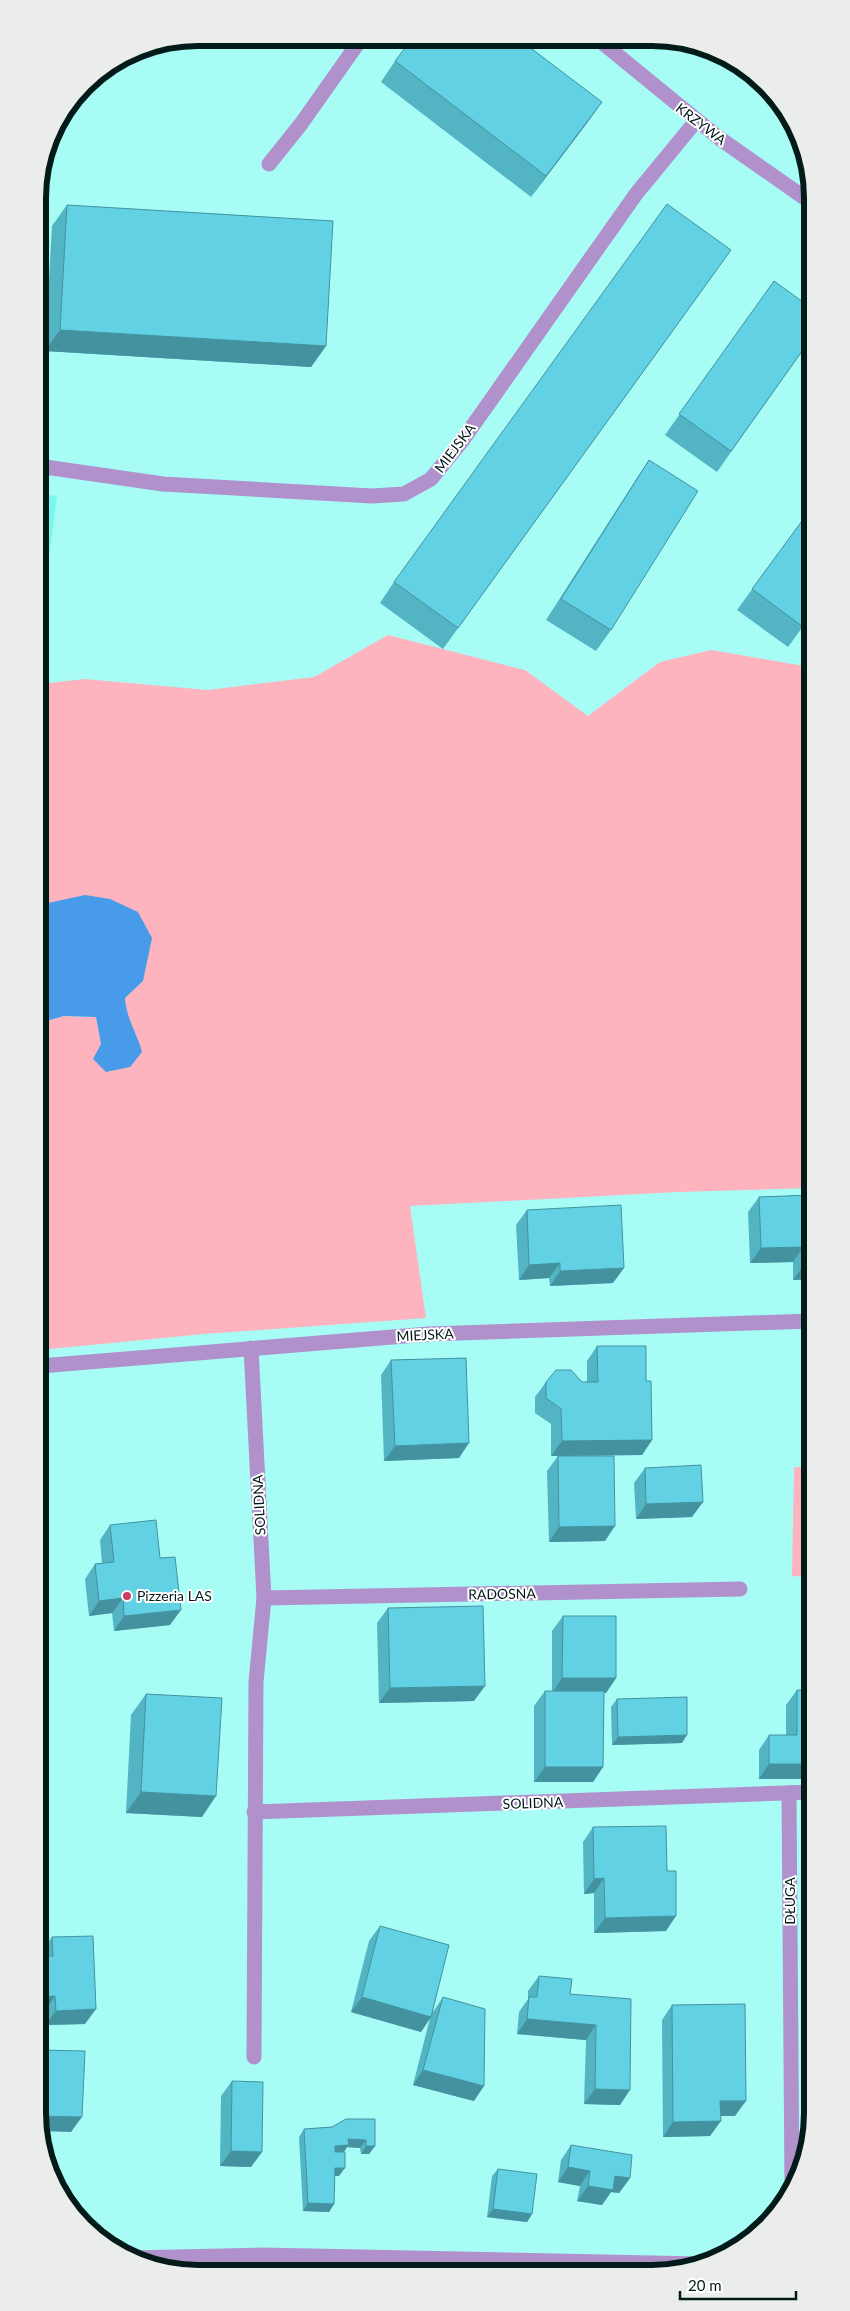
<svg xmlns="http://www.w3.org/2000/svg" width="850" height="2311" viewBox="0 0 850 2311" font-family="Lato,sans-serif">
	<style>
		.built { fill: #78f7ee }
		.green { fill: #feb4bf }
		.water { fill: #479be9 }
		.lines { fill: none; stroke-linecap: round; stroke-linejoin: round }
		.lane { stroke: #b191cc; stroke-width: 15 }
		.street { stroke: #b191cc; stroke-width: 15 }
		.wall { fill: #53b4c3 }
		.shaded-wall { fill: #44929f }
		.building { fill: #61d1e3; stroke: #44929f }
		.poi-dot { fill: #cb3c62; stroke: #fff; stroke-width: 2 }
		.labels { text-anchor: middle; stroke-width: 4; stroke-linejoin: round; paint-order: stroke }
		.street-label { font-size: 14px; fill: #021b19; stroke: #fff }
		.poi-label { font-size: 14px; fill: #021b19; stroke: #fff; text-anchor: start }
		.rim { fill: none; stroke: #021b19; stroke-width: 6 }
	</style>
	<rect width="100%" height="100%" fill="#a7fdf6"/>
	<polygon class="built" points="38,494 57,496 39,636"/>
	<g class="green">
		<polygon points="388,635 525,670 588,716 660,662 711,650 810,667 811,1188 679,1192 410,1206 426,1318 204,1334 40,1350 39,1023 64,1016 96,1017 101,1044 137,1036 127,1017 125,998 143,981 50,904 39,905 39,684 85,679 208,690 314,677"/>
		<polygon points="794,1467 811,1467 811,1577 792,1576"/>
	</g>
	<path class="water" d="M85 895 110 899 138 912 152 938 143 981 125 998C127 1021 136 1030 142 1052L130 1067 106 1072 93 1059 101 1044 96 1017 64 1016 39 1023V905Z"/>
	<g class="lines">
		<polyline class="lane" points="269,164 301,124 361,39"/>
		<g class="street">
			<polyline points="599,40 719,138 809,201"/>
			<polyline points="38,466 163,484 372,496 404,494 431,479 462,441 636,194 696,121"/>
			<polyline points="251,1348 264,1598 256,1682 254,2057"/>
			<polyline points="40,1366 429,1334 811,1321"/>
			<polyline points="264,1598 740,1589"/>
			<polyline points="789,1793 792,2188"/>
			<polyline points="254,1812 812,1792"/>
			<polyline points="129,2258 262,2255 701,2264"/>
		</g>
	</g>
	<g class="wall">
		<polygon points="395,61 602,102 587,123 531,197 381,82"/>
		<polygon points="67,205 326,346 311,367 45,351 52,226"/>
		<polygon points="716,271 443,649 380,603 394,582"/>
		<polygon points="774,281 810,340 717,472 665,435"/>
		<polygon points="649,460 611,630 596,651 546,620 635,481"/>
		<polygon points="810,510 810,616 788,647 737,610"/>
		<polygon points="811,1195 811,1279 793,1280 793,1262 750,1263 748,1212 759,1197"/>
		<polygon points="527,1210 613,1283 550,1286 549,1278 519,1280 516,1225"/>
		<polygon points="597,1346 646,1381 652,1440 642,1455 551,1456 551,1424 535,1413 535,1397 546,1382 587,1382 587,1361"/>
		<polygon points="391,1360 459,1458 384,1461 381,1375"/>
		<polygon points="558,1456 605,1541 549,1542 547,1471"/>
		<polygon points="645,1468 692,1517 636,1519 634,1483"/>
		<polygon points="110,1525 160,1558 170,1625 114,1631 112,1613 89,1616 85,1579 95,1564 102,1563 100,1540"/>
		<polygon points="388,1608 474,1701 379,1703 377,1623"/>
		<polygon points="563,1616 616,1678 606,1693 604,1693 603,1767 593,1782 534,1782 534,1706 545,1691 552,1691 552,1631"/>
		<polygon points="797,1690 812,1690 812,1779 759,1779 759,1750 769,1735 786,1735 786,1705"/>
		<polygon points="146,1694 202,1817 126,1813 131,1715"/>
		<polygon points="617,1699 682,1743 612,1745 611,1707"/>
		<polygon points="593,1827 666,1931 594,1933 594,1893 584,1894 583,1842"/>
		<polygon points="380,1926 433,2012 443,1997 474,2101 413,2085 430,2018 421,2032 351,2012 369,1941"/>
		<polygon points="52,1937 85,2024 45,2025 42,1952"/>
		<polygon points="539,1976 570,1994 631,1999 620,2105 584,2104 586,2040 517,2034 519,2012 528,1999 528,1991"/>
		<polygon points="672,2005 735,2116 721,2116 710,2136 663,2137 662,2020"/>
		<polygon points="232,2081 251,2167 220,2166 221,2096"/>
		<polygon points="346,2119 375,2146 369,2154 361,2154 360,2148 347,2147 344,2152 339,2176 334,2176 334,2204 329,2212 303,2211 299,2137 304,2129 332,2127"/>
		<polygon points="571,2145 630,2178 619,2193 611,2192 602,2205 577,2201 580,2186 558,2182 561,2160"/>
		<polygon points="498,2169 532,2214 527,2222 487,2217 492,2176"/>
	</g>
	<g class="shaded-wall">
		<polygon points="602,102 587,123 531,197 546,176"/>
		<polygon points="60,330 326,346 311,367 45,351"/>
		<polygon points="810,615 810,616 788,647"/>
		<polygon points="803,1247 793,1262 750,1263 761,1248"/>
		<polygon points="560,1263 549,1278 519,1280 529,1265"/>
		<polygon points="811,1264 811,1279 793,1280 804,1265"/>
		<polygon points="624,1268 613,1283 550,1286 560,1271"/>
		<polygon points="652,1440 642,1455 551,1456 562,1441"/>
		<polygon points="469,1443 459,1458 384,1461 395,1446"/>
		<polygon points="703,1502 692,1517 636,1519 646,1504"/>
		<polygon points="615,1526 605,1541 549,1542 559,1527"/>
		<polygon points="123,1598 112,1613 89,1616 99,1601"/>
		<polygon points="181,1610 170,1625 114,1631 124,1616"/>
		<polygon points="562,1678 616,1678 606,1693 552,1693"/>
		<polygon points="485,1686 474,1701 379,1703 390,1688"/>
		<polygon points="687,1735 682,1743 612,1745 618,1737"/>
		<polygon points="769,1764 812,1764 812,1779 759,1779"/>
		<polygon points="545,1767 603,1767 593,1782 534,1782"/>
		<polygon points="141,1792 216,1796 202,1817 126,1813"/>
		<polygon points="604,1878 594,1893 584,1894 594,1879"/>
		<polygon points="676,1916 666,1931 594,1933 605,1918"/>
		<polygon points="55,1996 45,2011 40,2012 40,1997"/>
		<polygon points="362,1997 431,2017 421,2032 351,2012"/>
		<polygon points="96,2009 85,2024 45,2025 56,2011"/>
		<polygon points="527,2019 596,2025 586,2040 517,2034"/>
		<polygon points="423,2070 484,2086 474,2101 413,2085"/>
		<polygon points="595,2089 630,2090 620,2105 584,2104"/>
		<polygon points="720,2101 746,2101 735,2116 710,2116"/>
		<polygon points="41,2116 82,2117 71,2132 41,2131"/>
		<polygon points="721,2121 710,2136 663,2137 673,2122"/>
		<polygon points="348,2139 366,2140 360,2148 347,2147 343,2153 330,2153 335,2146"/>
		<polygon points="366,2146 375,2146 369,2154 361,2154"/>
		<polygon points="231,2151 262,2152 251,2167 220,2166"/>
		<polygon points="568,2167 590,2171 580,2186 558,2182"/>
		<polygon points="335,2168 345,2168 339,2176 329,2176"/>
		<polygon points="615,2176 630,2178 619,2193 611,2192 602,2205 577,2201 588,2186"/>
		<polygon points="308,2203 334,2204 329,2212 303,2211"/>
		<polygon points="493,2209 532,2214 527,2222 487,2217"/>
	</g>
	<g class="building">
		<polygon points="412,39 520,40 602,102 546,176 395,61"/>
		<polygon points="667,204 731,250 458,628 394,582"/>
		<polygon points="67,205 333,221 326,346 60,330"/>
		<polygon points="774,281 810,307 810,340 731,451 679,414"/>
		<polygon points="649,460 698,491 611,630 561,599"/>
		<polygon points="810,510 810,615 802,626 752,589"/>
		<polygon points="811,1195 811,1264 804,1265 803,1247 761,1248 759,1197"/>
		<polygon points="621,1205 624,1268 560,1271 560,1263 529,1265 527,1210"/>
		<polygon points="597,1346 646,1346 646,1381 651,1381 652,1440 562,1441 561,1409 546,1398 546,1382 556,1370 571,1370 582,1382 598,1382"/>
		<polygon points="466,1358 469,1443 395,1446 391,1360"/>
		<polygon points="558,1456 614,1456 615,1526 559,1527"/>
		<polygon points="701,1465 703,1502 646,1504 645,1468"/>
		<polygon points="156,1520 160,1558 175,1557 181,1610 124,1616 123,1598 99,1601 95,1564 114,1562 110,1525"/>
		<polygon points="483,1606 485,1686 390,1688 388,1608"/>
		<polygon points="563,1616 616,1616 616,1678 562,1678"/>
		<polygon points="797,1690 812,1690 812,1764 769,1764 769,1735 797,1735"/>
		<polygon points="545,1691 604,1691 603,1767 545,1767"/>
		<polygon points="146,1694 222,1698 216,1796 141,1792"/>
		<polygon points="687,1697 687,1735 618,1737 617,1699"/>
		<polygon points="666,1826 667,1871 676,1871 676,1916 605,1918 604,1878 594,1879 593,1827"/>
		<polygon points="380,1926 449,1945 431,2017 362,1997"/>
		<polygon points="93,1936 96,2009 56,2011 55,1996 40,1997 40,1956 53,1956 52,1937"/>
		<polygon points="539,1976 572,1979 570,1994 631,1999 630,2090 595,2089 596,2025 527,2019 529,1997 537,1997"/>
		<polygon points="443,1997 485,2009 484,2086 423,2070"/>
		<polygon points="745,2004 746,2101 720,2101 721,2121 673,2122 672,2005"/>
		<polygon points="40,2050 85,2051 82,2117 41,2116 42,2102 41,2102"/>
		<polygon points="232,2081 263,2082 262,2152 231,2151"/>
		<polygon points="346,2119 375,2119 375,2146 366,2146 366,2140 348,2139 349,2145 335,2146 335,2152 345,2152 345,2168 335,2168 334,2204 308,2203 304,2129 332,2127"/>
		<polygon points="571,2145 632,2155 630,2178 615,2176 613,2190 588,2186 590,2171 568,2167"/>
		<polygon points="498,2169 537,2174 532,2214 493,2209"/>
	</g>
	<circle class="poi-dot" cx="127" cy="1596" r="5"/>
	<g class="labels">
		<g class="street-label">
			<text transform="translate(701 124) rotate(37)" y="5">KRZYWA</text>
			<text transform="translate(455 448) rotate(-53)" y="5">MIEJSKA</text>
			<text transform="translate(425 1335) rotate(-3)" y="5">MIEJSKA</text>
			<text transform="translate(259 1505) rotate(-93)" y="5">SOLIDNA</text>
			<text transform="translate(502 1594) rotate(-1)" y="5">RADOSNA</text>
			<text transform="translate(533 1803) rotate(-2)" y="5">SOLIDNA</text>
			<text transform="translate(790 1901) rotate(-90)" y="5">DŁUGA</text>
		</g>
		<g class="poi-label">
			<text x="137" y="1601">Pizzeria LAS</text>
		</g>
	</g>
	<path d="M0 0H850V2311H0ZM198 46H652A152 152 0 0 1 804 198V2113A152 152 0 0 1 652 2265H198A152 152 0 0 1 46 2113V198A152 152 0 0 1 198 46Z" fill="#ebeded" fill-rule="evenodd"/>
	<path class="rim" d="M198 46H652A152 152 0 0 1 804 198V2113A152 152 0 0 1 652 2265H198A152 152 0 0 1 46 2113V198A152 152 0 0 1 198 46Z"/>
	<path d="M680 2291v8h116v-8" fill="none" stroke="#021b19" stroke-width="2.5"/>
	<text x="688" y="2291" font-size="15" fill="#021b19" stroke="#ffffff" stroke-width="4" paint-order="stroke">20 m</text>
</svg>
